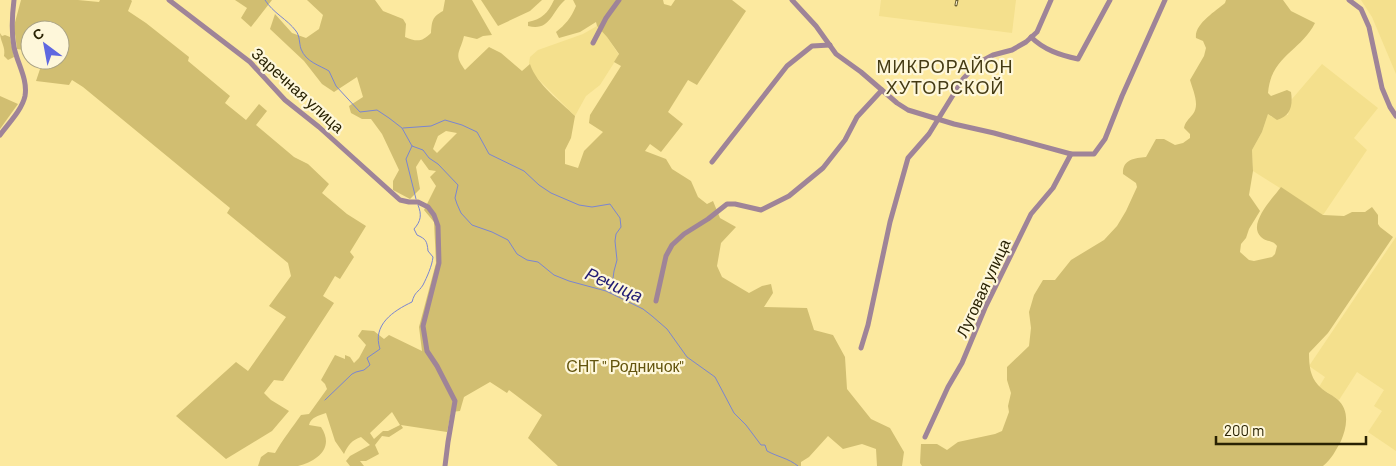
<svg xmlns="http://www.w3.org/2000/svg" width="1396" height="466" viewBox="0 0 1396 466" font-family="Barlow,sans-serif">
	<style>
		.built { fill: #f4e08d }
		.green { fill: #d1be71; fill-rule: evenodd }
		.lines { fill: none; stroke-linecap: round; stroke-linejoin: round }
		.stream { stroke: #7a85d1; stroke-width: 1 }
		.minor { stroke: #9f8498; stroke-width: 5 }
		.rail-casing { stroke: #6d6235; stroke-width: 3 }
		.rail { stroke: #fef7da; stroke-width: 1; stroke-dasharray: 4; stroke-linecap: butt }
		.labels { text-anchor: middle; stroke-width: 4.5; stroke-linejoin: round; paint-order: stroke }
		.street-label { font-size: 16px; fill: #292203; stroke: #fef7da }
		.park-label { font-size: 16px; fill: #64550e; stroke: #fef7da }
		.neighbourhood-label { font-size: 18px; letter-spacing: 1px; fill: #453b14; stroke: #fef7da }
		.water-label { font-size: 18px; font-style: italic; fill: #211b74; stroke: #fef7da }
	</style>
	<rect width="100%" height="100%" fill="#fce99f"/>
	<g class="built">
		<polygon points="881,0 1016,0 1012,33 879,16"/>
		<polygon points="1361,0 1396,0 1396,74 1372,17"/>
		<polygon points="597,26 607,37 619,55 600,85 586,96 575,116 532,73 529,63 530,57 538,50 583,34"/>
		<polygon points="1322,64 1378,108 1354,138 1367,150 1323,215 1253,171 1252,150 1262,132 1268,114 1272,117 1288,115 1292,99"/>
		<polygon points="1396,237 1396,451 1368,432 1382,411 1374,406 1384,390 1357,372 1339,400 1319,387 1325,377 1309,366"/>
	</g>
	<g class="green">
		<polygon points="21,0 78,0 99,2 100,0 131,0 132,1 128,11 146,23 189,57 188,61 230,96 225,103 246,120 259,104 267,111 256,125 294,157 308,164 329,184 322,193 347,214 366,226 350,252 354,257 340,279 335,276 323,296 334,303 283,381 274,380 264,393 271,400 289,411 272,431 226,459 176,416 236,362 248,371 286,317 269,306 291,276 288,263 227,213 230,208 83,87 72,80 69,85 36,81 43,60 60,60 60,30 30,30 30,51 17,49 14,26"/>
		<polygon points="235,0 272,0 251,27 241,18 247,8"/>
		<path d="M307 0H375L383 11 403 19 406 24 405 37C417 42 422 42 431 33 432 21 432 17 443 11L445 0H472L492 35 483 36 477 39 464 36C460 53 453 54 465 70L489 47 501 53 522 71 530 64C537 85 560 101 575 116L571 138 565 150V164L578 168 584 151 603 132 589 123 590 115 621 66 614 62 619 54 607 37 597 26 596 22 580 32 559 38 556 32C565 25 571 18 576 6L573 0H663L664 4 671 6 675 0H732L746 11 697 85 688 80 668 112 683 124 661 152 650 144 645 151 666 159 672 169 691 181 698 197 707 204 713 201 720 218 736 227 721 243 717 266 722 277 749 293 762 286 771 284 773 293 764 307 807 308 814 330 833 335 845 357 847 389 871 419 890 428 904 452 902 466H877L876 449 862 444 843 449 828 436 809 457 801 462V466H558L528 438 542 415 509 390 507 393 490 382 464 397 460 411 451 412 447 432 401 425 403 428 389 437 382 436 375 445 379 454 366 461H360L364 466H350L346 461 350 456 370 445 361 437C352 440 348 445 344 454L335 441 326 413C318 416 311 417 309 425L321 427C335 448 317 461 298 466 286 466 271 466 258 466L261 457 268 452 275 453C283 439 292 428 301 415L309 414 327 389 325 384 321 380 335 355 345 359V355L350 357 354 363 359 358 366 345 358 336 362 330 374 331 384 339 389 335 422 351 419 327 436 263 434 222 424 210 436 186 430 177 436 171 429 170 421 159 416 167 420 189 410 199 393 190V181L399 170 382 134 371 119H362L351 113 349 106 363 97 357 77 334 92 322 84 304 61 270 29 275 14 292 33 306 38 319 29 323 15ZM446 131 457 133 437 153 433 149 438 136ZM392 412 400 425 388 431H383L374 439 370 433Z"/>
		<polygon points="481,0 542,0 530,11 498,26"/>
		<path d="M554 0H565C552 11 550 32 528 26V22C542 19 548 13 554 0Z"/>
		<path d="M1226 0H1283L1291 11 1315 23C1301 51 1271 56 1268 93L1271 96 1287 90 1291 92C1293 105 1291 116 1277 120L1268 114 1262 132 1252 150 1253 171 1249 195 1260 211 1249 229 1246 238 1241 244 1240 252 1249 260 1254 261 1272 257 1275 254 1277 246C1273 240 1266 242 1261 237 1247 224 1273 198 1281 187L1323 215 1344 216 1352 212H1365L1372 207 1378 215V224L1380 227 1393 237 1328 333 1309 353C1309 365 1310 376 1318 385 1323 391 1331 394 1337 399 1350 410 1347 427 1341 441 1336 450 1331 460 1323 466H922L920 463 921 444H937L947 450 958 442 995 434 1002 431 1009 412 1008 406 1011 393 1007 380V367L1029 346 1031 328 1029 312 1034 295 1043 280H1055L1071 260 1104 240 1117 226 1126 211 1137 187 1136 183 1123 174C1122 160 1134 158 1146 157L1156 139H1164L1175 145 1183 143 1190 138V134L1184 128C1185 122 1189 119 1193 114 1200 104 1193 91 1190 80L1204 56 1206 48 1203 41 1196 38C1194 24 1216 11 1225 3Z"/>
		<path d="M0 33 2 36 5 35 10 37 14 57 8 60 4 56C6 47 0 41 0 33Z"/>
		<polygon points="0,96 18,104 0,129"/>
	</g>
	<g class="lines">
		<g class="stream">
			<path d="M265 0C273 13 287 19 296 31 300 36 299 43 301 49 306 62 319 65 329 71L336 86 360 112 377 110 389 118 402 128 412 146 423 150 429 158 438 164 458 185 455 198 457 204 461 213 472 225 492 232 508 240 517 254 527 260 538 262 554 275 569 281 606 291 643 309 652 316 667 329 687 357 715 377 734 413 746 425 761 445H765L767 451C778 457 788 458 798 466"/>
			<polyline points="403,128 431,126 445,120 462,125 477,132 489,154 524,171 539,185 551,193 579,205 592,207 610,204 620,218 621,227 616,234 615,241 617,260 614,271 611,293"/>
			<polyline points="412,146 406,159 416,199"/>
			<path d="M325 400 352 374 356 372 364 370 370 365 367 358 380 349C372 325 393 311 412 302 415 291 418 293 423 285 427 277 432 266 433 257L428 251C427 241 426 239 417 235L414 229C421 221 422 215 418 205"/>
		</g>
		<g class="minor">
			<polyline points="169,0 250,62 285,100 319,127 400,200 409,202 418,202 428,207 434,215 438,226 439,263 423,326 427,351 437,366 455,401 448,442 445,466"/>
			<polyline points="792,0 816,26 836,54 861,72 897,103 908,110 954,124 994,133 1071,154 1094,154 1105,139 1122,96 1165,0"/>
			<polyline points="1349,0 1361,9 1369,27 1382,88 1390,107 1396,116"/>
			<path d="M1031 37C1044 50 1060 55 1078 59L1110 0"/>
			<polyline points="593,43 606,18 619,0"/>
			<path d="M0 135C8 124 22 110 25 96 28 79 17 63 14 47 11 31 12 16 14 0"/>
			<polyline points="712,162 787,66 812,46 830,45"/>
			<polyline points="656,301 666,256 672,245 684,234 708,219 727,204 735,204 761,210 789,196 823,168 845,140 857,117 882,90"/>
			<polyline points="861,348 868,325 890,222 908,158 929,134 963,79 978,63 993,55 1012,50 1026,42 1037,32 1051,0"/>
			<polyline points="925,437 948,387 962,363 985,308 1031,214 1053,188 1071,154"/>
		</g>
		<defs>
			<polyline id="rail" points="956,5 957,0"/>
		</defs>
		<use href="#rail" class="rail-casing"/>
		<use href="#rail" class="rail"/>
	</g>
	<g class="labels">
		<g class="street-label">
			<text transform="translate(298 90) rotate(42)" y="6">Заречная улица</text>
			<text transform="translate(983 288) rotate(-65)" y="6">Луговая улица</text>
		</g>
		<g class="park-label">
			<text x="625" y="372">СНТ " Родничок"</text>
		</g>
		<g class="neighbourhood-label">
			<text x="945" y="73">МИКРОРАЙОН<tspan x="945" dy="21">ХУТОРСКОЙ</tspan></text>
		</g>
		<g class="water-label">
			<text transform="translate(614 285) rotate(24)" y="6">Речица</text>
		</g>
	</g>
	<g transform="translate(45 45) rotate(328)"><circle r="24" fill="#fef7da" stroke="#a9a284"/>
	<path d="M0-4L9 19L0 12L-9 19Z" fill="#5f68e0"/>
	<text y="-8" font-size="14" font-weight="bold" text-anchor="middle" fill="#292203">С</text>
	</g>
	<path d="M1216 436v8h150v-8" fill="none" stroke="#292203" stroke-width="2.5"/>
	<text x="1224" y="436" font-size="15" fill="#292203" stroke="#fef7da" stroke-width="4" paint-order="stroke">200 m</text>
</svg>
